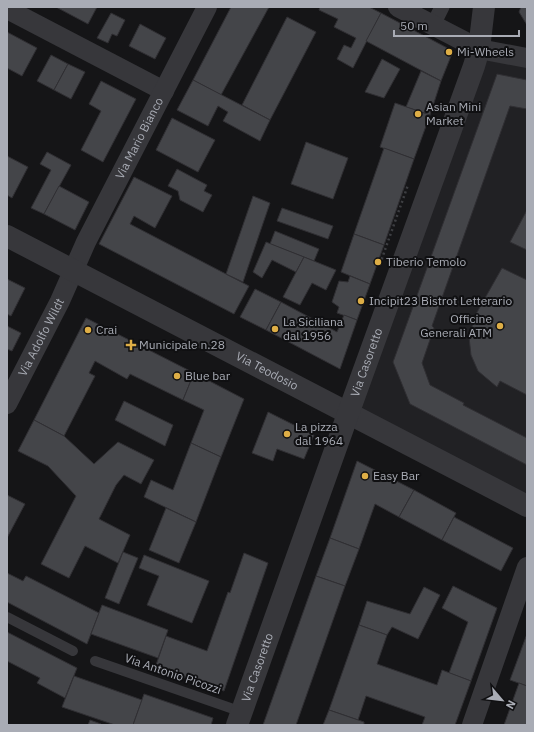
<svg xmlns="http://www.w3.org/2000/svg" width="534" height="732" viewBox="0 0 534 732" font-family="'IBM Plex Sans',sans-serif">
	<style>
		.built { fill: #212124 }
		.building { fill: #444549; stroke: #302f33 }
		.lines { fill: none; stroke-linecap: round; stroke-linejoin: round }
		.path { stroke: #3d3e42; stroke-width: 2.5; stroke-dasharray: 2 3; stroke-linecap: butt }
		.service { stroke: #37373b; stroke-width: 10 }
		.pedestrian { stroke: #37373b; stroke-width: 15 }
		.minor { stroke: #37373b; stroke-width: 20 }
		.tertiary { stroke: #37373b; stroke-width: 22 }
		.poi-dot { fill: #deae46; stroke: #101012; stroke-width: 1.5 }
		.labels { text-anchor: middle; stroke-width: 4; stroke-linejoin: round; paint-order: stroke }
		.poi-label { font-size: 12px; fill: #a9acb5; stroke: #101012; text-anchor: start }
		.street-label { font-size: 12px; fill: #a9acb5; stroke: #101012 }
	</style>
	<rect width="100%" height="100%" fill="#151517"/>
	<polygon class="built" points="481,52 527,61 527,505 350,413"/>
	<g class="building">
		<polygon points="56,7 97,7 88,24"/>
		<polygon points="231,7 269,7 221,95 193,80"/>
		<polygon points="320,7 369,7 381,13 353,68 337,59 344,45 351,48 356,38 334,27 338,19 319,10"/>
		<polygon points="521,7 527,7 527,25 519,12"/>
		<polygon points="111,13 125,20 117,36 112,34 108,43 97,38"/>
		<polygon points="381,13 453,51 441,81 366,41"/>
		<polygon points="287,17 316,32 270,120 242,105"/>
		<polygon points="140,24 166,38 155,59 129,46"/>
		<polygon points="7,32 37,48 22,76 7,68"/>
		<polygon points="51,55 68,64 54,90 37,81"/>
		<polygon points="382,59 400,69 384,98 365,92"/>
		<polygon points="68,64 85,72 71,99 54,90"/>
		<polygon points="421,71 441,81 430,115 406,107"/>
		<polygon points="497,74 527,80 527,109 510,106 432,326 434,328 422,363 430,385 464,403 463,405 527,438 527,465 410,404 393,362"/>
		<polygon points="193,80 270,120 260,141 223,121 228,112 218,106 208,126 177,110"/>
		<polygon points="101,81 136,99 103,162 81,150 101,111 89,104"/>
		<polygon points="395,103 430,115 414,159 380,147"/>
		<polygon points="172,118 215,140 198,172 156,150"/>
		<polygon points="306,142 348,158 333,199 291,184"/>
		<polygon points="384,148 414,159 384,245 354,234"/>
		<polygon points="47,152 71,165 44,214 31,208 51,170 40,164"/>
		<polygon points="7,156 28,167 12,198 7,195"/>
		<polygon points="177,169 207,185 204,191 212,195 203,212 180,200 178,191 168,186"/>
		<polygon points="134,177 172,196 155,228 134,216 130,224 249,286 234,314 99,244"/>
		<polygon points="59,186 89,202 75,230 44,214"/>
		<polygon points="253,196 270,203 243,282 226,274"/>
		<polygon points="282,208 333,226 328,239 277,221"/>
		<polygon points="527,210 527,250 510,242"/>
		<polygon points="275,231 319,249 314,261 270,244"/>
		<polygon points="354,234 384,245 370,284 341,272"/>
		<polygon points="266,242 304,257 296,272 272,260 262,278 253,272"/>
		<polygon points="304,257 336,270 326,290 312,283 300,305 283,297"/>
		<polygon points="502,268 527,280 527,395 500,381 497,387 478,371 471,355 469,337 476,314"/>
		<polygon points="350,276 370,284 357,320 337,313 339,307 332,302 339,281 348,282"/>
		<polygon points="7,279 25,288 11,316 7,314"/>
		<polygon points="255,289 281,302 266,330 240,317"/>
		<polygon points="281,302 337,332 344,315 357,320 340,369 266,330"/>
		<polygon points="86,318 194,373 183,400 130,374 127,379 95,361 89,373 95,376 64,436 34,420"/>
		<polygon points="7,326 21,333 12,351 7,349"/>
		<polygon points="194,373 244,399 221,457 191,443 204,410 183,400"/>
		<polygon points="124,401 173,425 165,446 115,420"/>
		<polygon points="268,412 314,435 304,459 277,449 273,461 252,453"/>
		<polygon points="34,420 64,436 94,464 118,442 154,460 141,484 124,475 116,485 99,519 130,535 118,563 85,546 69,578 41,564 76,496 48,466 18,451"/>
		<polygon points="191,443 221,457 196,522 144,497 151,480 173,490"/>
		<polygon points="357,461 414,490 399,517 375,504 359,549 330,538"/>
		<polygon points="414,490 456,513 442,540 399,517"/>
		<polygon points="7,495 25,504 7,538"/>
		<polygon points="166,508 196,522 179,563 149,550"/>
		<polygon points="454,517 513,548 501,571 442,540"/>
		<polygon points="330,538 359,549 345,586 316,576"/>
		<polygon points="123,552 138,558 119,604 105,598"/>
		<polygon points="244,553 268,563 224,691 155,668 166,636 207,651 228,592 230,593"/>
		<polygon points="144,555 209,581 192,623 147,605 159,576 139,568"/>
		<polygon points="7,573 23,581 26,576 99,613 87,644 7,602"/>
		<polygon points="316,576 345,586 296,725 263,725"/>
		<polygon points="453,586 497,608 471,681 449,673 468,622 442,608"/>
		<polygon points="424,587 440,595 418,639 392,627 387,635 359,625 367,601 410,614"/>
		<polygon points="102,605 168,630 158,658 91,634"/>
		<polygon points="359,625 387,635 377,664 437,685 442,670 471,681 455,725 422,725 425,717 366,696 358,720 329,710"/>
		<polygon points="7,632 77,668 65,698 37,683 40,678 7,661"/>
		<polygon points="527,634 527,686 510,680"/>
		<polygon points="74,676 142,700 133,725 115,725 62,707"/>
		<polygon points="519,683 527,686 527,725 504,725"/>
		<polygon points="144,694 213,718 211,725 133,725"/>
		<polygon points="329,710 364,722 364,725 323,725"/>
		<polygon points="90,720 101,724 100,725 88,725"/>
	</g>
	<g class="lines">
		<polyline class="path" points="380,264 408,185"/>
		<g class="service">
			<polyline points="7,617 73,651"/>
			<polyline points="95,661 242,712"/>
		</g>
		<polyline class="pedestrian" points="433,25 442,7"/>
		<g class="minor">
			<polyline points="398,7 479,49 527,58"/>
			<polyline points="7,9 164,91"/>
			<path id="s1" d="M7 404 60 301 86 242 207 7"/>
			<polyline points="472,725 527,567"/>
		</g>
		<g class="tertiary">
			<path id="s2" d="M7 236 527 506"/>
			<path id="s3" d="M237 725 348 414 474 66 479 49 484 7"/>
		</g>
	</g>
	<g class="poi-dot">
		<circle cx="449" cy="52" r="4"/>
		<circle cx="418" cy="114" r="4"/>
		<circle cx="378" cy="262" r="4"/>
		<circle cx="361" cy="301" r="4"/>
		<circle cx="500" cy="326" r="4"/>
		<circle cx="275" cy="329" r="4"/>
		<circle cx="88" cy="330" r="4"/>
		<path d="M129 339h4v4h4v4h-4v4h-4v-4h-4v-4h4z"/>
		<circle cx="177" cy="376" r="4"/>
		<circle cx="287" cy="434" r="4"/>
		<circle cx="365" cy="476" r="4"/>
	</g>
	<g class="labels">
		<g class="poi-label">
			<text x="457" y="56">Mi-Wheels</text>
			<text x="426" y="111">Asian Mini<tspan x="426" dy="14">Market</tspan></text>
			<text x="386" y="266">Tiberio Temolo</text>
			<text x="369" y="305">Incipit23 Bistrot Letterario</text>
			<text x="492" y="323" text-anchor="end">Officine<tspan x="492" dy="14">Generali ATM</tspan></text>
			<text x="283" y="326">La Siciliana<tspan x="283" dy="14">dal 1956</tspan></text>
			<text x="96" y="334">Crai</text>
			<text x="139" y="349">Municipale n.28</text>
			<text x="185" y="380">Blue bar</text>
			<text x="295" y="431">La pizza<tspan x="295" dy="14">dal 1964</tspan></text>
			<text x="373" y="480">Easy Bar</text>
		</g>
		<g class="street-label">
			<text dy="4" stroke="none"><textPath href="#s1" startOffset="297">Via Mario Bianco</textPath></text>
			<text dy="4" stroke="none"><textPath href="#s1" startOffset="75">Via Adolfo Wildt</textPath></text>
			<text dy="4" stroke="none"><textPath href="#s3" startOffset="385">Via Casoretto</textPath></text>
			<text dy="4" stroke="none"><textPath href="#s2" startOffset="293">Via Teodosio</textPath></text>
			<text dy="4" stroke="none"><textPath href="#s3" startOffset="61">Via Casoretto</textPath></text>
			<text transform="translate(173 674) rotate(19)" y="4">Via Antonio Picozzi</text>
		</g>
	</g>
	<rect width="534" height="732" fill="none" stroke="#a9acb5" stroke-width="16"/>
	<g transform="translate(502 700) rotate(118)" stroke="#101012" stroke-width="3" paint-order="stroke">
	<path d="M0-3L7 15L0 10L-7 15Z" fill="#a9acb5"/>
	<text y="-6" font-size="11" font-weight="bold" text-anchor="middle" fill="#a9acb5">N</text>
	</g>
	<path d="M394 30v6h125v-6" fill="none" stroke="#a9acb5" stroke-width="2"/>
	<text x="400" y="30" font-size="12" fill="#a9acb5" stroke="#101012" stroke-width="3" paint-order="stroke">50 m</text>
</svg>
